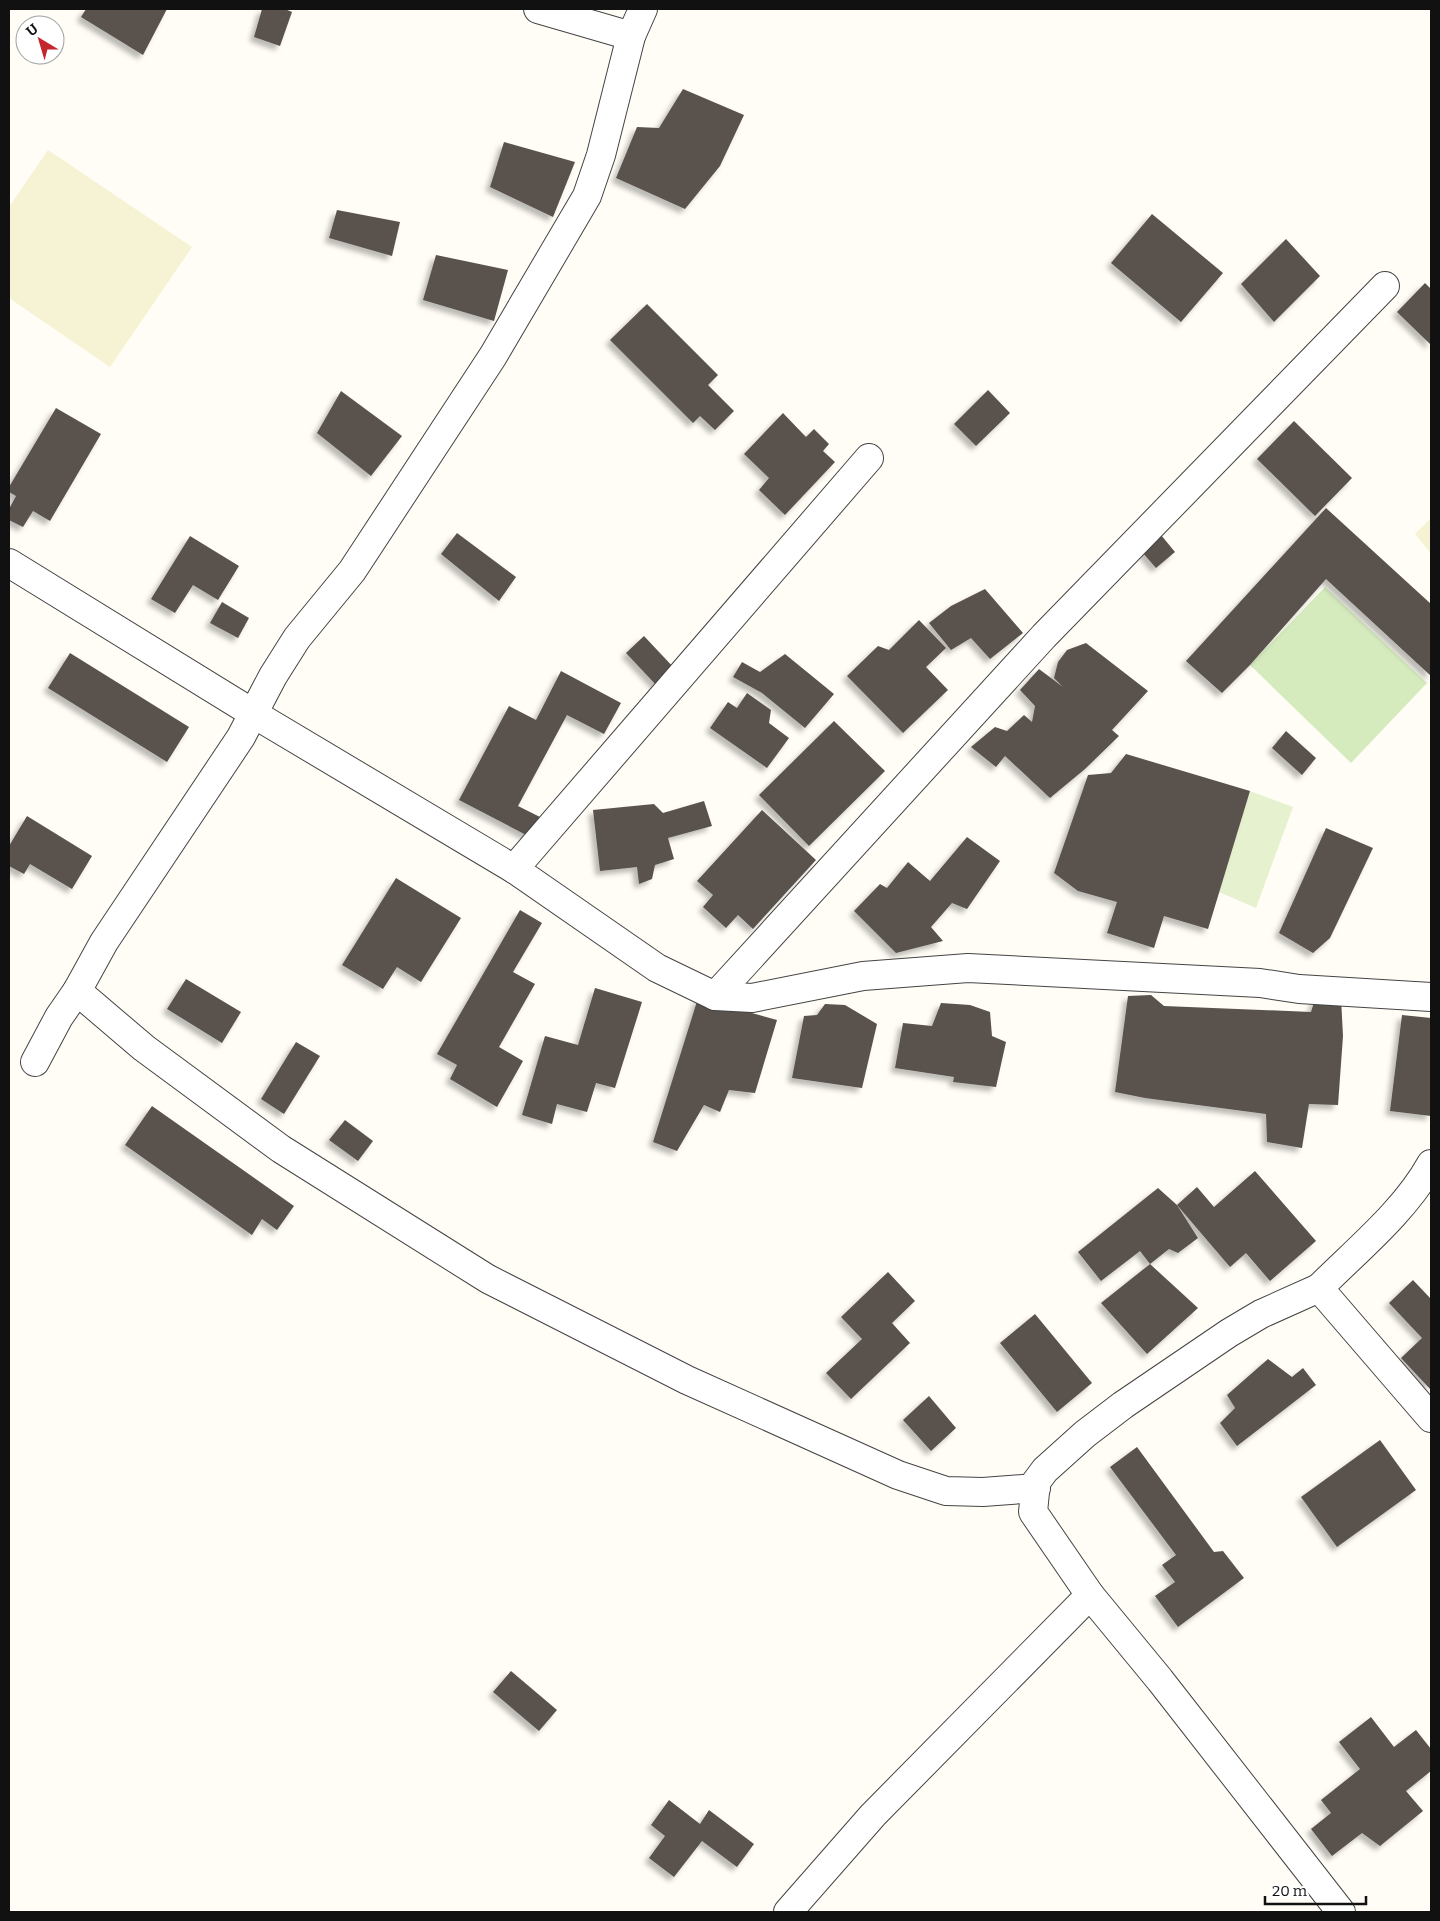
<svg xmlns="http://www.w3.org/2000/svg" width="1440" height="1921" viewBox="0 0 1440 1921" font-family="Bitter,serif">
	<style>
		.farmland { fill: #f6f3d4 }
		.green { fill: #d5ebbd }
		.pitch { fill: #e6f2cf }
		.building { fill: #5a524d; filter: url(#shadow) }
		.lines { fill: none; stroke-linecap: round; stroke-linejoin: round }
		.minor-casing { stroke: #444; stroke-width: 30 }
		.minor { stroke: #fff; stroke-width: 28 }
	</style>
	<defs>
		<filter id="shadow"><feDropShadow dx="-4.5" dy="4.5" stdDeviation="2.5" flood-color="#0004"/></filter>
	</defs>
	<rect width="100%" height="100%" fill="#fffdf5"/>
	<g class="farmland">
		<polygon points="48,150 192,247 110,367 9,298 9,207"/>
		<polygon points="1431,518 1431,554 1415,534"/>
	</g>
	<polygon class="green" points="1325,587 1427,683 1351,763 1250,665"/>
	<polygon class="pitch" points="1250,791 1293,807 1256,908 1219,892"/>
	<g class="building">
		<polygon points="86,9 167,9 143,55 81,17"/>
		<polygon points="262,9 285,9 292,12 280,46 254,37"/>
		<polygon points="683,89 744,115 720,166 685,209 616,178 637,127 659,128"/>
		<polygon points="504,142 575,162 553,217 490,187"/>
		<polygon points="337,210 400,222 392,256 329,238"/>
		<polygon points="1152,214 1223,273 1181,322 1111,263"/>
		<polygon points="1286,239 1320,276 1274,322 1241,284"/>
		<polygon points="436,255 508,270 494,321 423,300"/>
		<polygon points="1425,283 1431,289 1431,345 1397,312"/>
		<polygon points="647,304 718,375 708,385 734,411 715,430 700,416 693,423 610,340"/>
		<polygon points="988,390 1010,413 976,446 954,424"/>
		<polygon points="341,391 402,436 371,476 317,433"/>
		<polygon points="56,408 101,434 50,521 33,511 23,527 9,520 9,509 16,496 9,492 9,487"/>
		<polygon points="783,413 806,437 814,429 829,444 823,451 835,462 785,515 759,490 769,478 744,454"/>
		<polygon points="1294,421 1352,478 1315,516 1257,459"/>
		<polygon points="1326,508 1431,604 1431,676 1326,579 1250,665 1222,693 1186,661"/>
		<polygon points="457,533 516,577 499,601 441,554"/>
		<polygon points="1161,535 1175,552 1156,568 1142,552"/>
		<polygon points="190,536 239,566 218,600 193,585 175,613 151,599"/>
		<polygon points="985,589 1023,633 990,659 971,638 951,650 929,623 951,606"/>
		<polygon points="222,602 249,618 238,638 210,623"/>
		<polygon points="919,620 946,648 926,667 948,690 903,733 847,676 878,646 889,650"/>
		<polygon points="644,636 675,669 657,686 626,653"/>
		<polygon points="1086,643 1148,691 1112,730 1119,736 1085,769 1050,798 1005,756 996,767 971,747 995,727 1007,731 1024,715 1032,722 1035,706 1020,690 1039,669 1063,687 1054,678 1058,662 1067,650"/>
		<polygon points="70,653 189,727 167,762 48,688"/>
		<polygon points="785,654 834,694 805,728 762,693 733,677 742,662 760,672"/>
		<polygon points="561,671 621,703 604,734 567,715 518,806 540,817 530,837 459,800 509,706 536,720"/>
		<polygon points="747,693 771,710 769,723 789,738 767,768 710,728 728,702 737,708"/>
		<polygon points="834,721 885,771 809,846 759,795"/>
		<polygon points="1286,731 1316,758 1302,775 1272,748"/>
		<polygon points="1126,754 1250,791 1208,929 1164,916 1154,948 1107,933 1117,902 1078,891 1054,873 1088,775 1111,773"/>
		<polygon points="704,801 712,826 668,838 674,859 655,865 652,879 639,884 637,867 600,871 593,810 654,804 663,813"/>
		<polygon points="762,810 816,860 753,929 738,915 726,928 703,907 713,895 697,881"/>
		<polygon points="27,816 92,856 72,889 30,864 24,874 9,866 9,846"/>
		<polygon points="1326,828 1373,848 1330,938 1313,953 1279,933"/>
		<polygon points="967,837 1000,861 967,909 952,903 931,927 943,941 896,953 854,911 880,884 887,888 908,862 930,881"/>
		<polygon points="396,878 461,918 421,982 397,967 383,989 342,965"/>
		<polygon points="520,910 542,923 513,972 535,984 499,1047 523,1061 497,1107 450,1079 457,1065 437,1054"/>
		<polygon points="186,979 241,1012 222,1043 167,1009"/>
		<polygon points="595,988 642,1002 615,1088 596,1083 587,1112 557,1104 552,1124 522,1115 545,1036 578,1045"/>
		<polygon points="1151,995 1164,1006 1311,1012 1315,999 1341,998 1343,1036 1338,1105 1309,1104 1302,1148 1267,1142 1266,1114 1145,1098 1115,1092 1128,996"/>
		<polygon points="698,998 777,1020 755,1093 729,1090 720,1112 704,1105 677,1151 653,1142"/>
		<polygon points="941,1003 970,1005 990,1012 992,1036 1006,1042 996,1087 953,1082 954,1077 895,1068 903,1023 932,1026"/>
		<polygon points="825,1004 845,1005 877,1024 862,1088 792,1078 804,1016 817,1015"/>
		<polygon points="1402,1015 1431,1018 1431,1116 1390,1111"/>
		<polygon points="296,1042 320,1056 284,1114 261,1099"/>
		<polygon points="152,1106 294,1206 277,1230 262,1219 252,1235 125,1145"/>
		<polygon points="345,1120 373,1141 358,1161 329,1140"/>
		<polygon points="1255,1171 1316,1241 1270,1281 1246,1253 1230,1267 1177,1205 1197,1187 1214,1207"/>
		<polygon points="1158,1188 1177,1205 1198,1238 1178,1253 1169,1249 1150,1264 1140,1251 1101,1281 1078,1252"/>
		<polygon points="1150,1264 1198,1308 1147,1354 1101,1303"/>
		<polygon points="888,1272 915,1301 892,1323 910,1343 851,1399 826,1373 862,1339 841,1317"/>
		<polygon points="1413,1280 1431,1299 1431,1390 1401,1358 1422,1338 1389,1303"/>
		<polygon points="1035,1314 1092,1383 1057,1412 1000,1343"/>
		<polygon points="1268,1359 1292,1377 1303,1368 1316,1385 1237,1446 1220,1423 1235,1408 1227,1395"/>
		<polygon points="929,1396 956,1428 931,1451 903,1420"/>
		<polygon points="1380,1440 1416,1490 1337,1547 1301,1497"/>
		<polygon points="1137,1447 1214,1552 1223,1551 1244,1578 1178,1627 1155,1596 1175,1582 1162,1565 1176,1555 1110,1467"/>
		<polygon points="511,1671 557,1710 539,1731 493,1692"/>
		<polygon points="1371,1717 1394,1747 1416,1730 1431,1749 1431,1771 1406,1791 1423,1811 1380,1846 1362,1833 1332,1856 1311,1829 1331,1813 1321,1800 1360,1769 1339,1742"/>
		<polygon points="669,1800 700,1824 709,1810 754,1844 737,1867 702,1841 674,1877 649,1858 665,1836 651,1825"/>
	</g>
	<g class="lines">
		<defs>
			<g id="minor">
				<polyline points="538,9 631,36"/>
				<polyline points="9,563 264,720 514,869 657,968 715,996 752,998 863,976 968,968 1260,983 1299,989 1431,997"/>
				<polyline points="514,869 869,458"/>
				<polyline points="77,991 144,1048 281,1149 488,1279 687,1380 898,1475 946,1491 983,1492 1036,1488"/>
				<polyline points="715,996 1044,636 1385,286"/>
				<polyline points="35,1062 59,1017 77,991 104,942 241,737 273,676 297,638 352,571 493,356 587,196 601,155 631,36 643,9"/>
				<path d="M1431 1164C1405 1211 1357 1250 1319 1288L1431 1418"/>
				<polyline points="1319,1288 1261,1314 1229,1333 1123,1405 1085,1434 1045,1470 1036,1482 1033,1512 1090,1595 1160,1680 1341,1912"/>
				<polyline points="788,1912 873,1815 1090,1595"/>
			</g>
		</defs>
		<use href="#minor" class="minor-casing"/>
		<use href="#minor" class="minor"/>
	</g>
	<rect width="1440" height="1921" fill="none" stroke="#111111" stroke-width="20"/>
	<g transform="translate(40 40) rotate(322)"><circle r="24" fill="#ffffff" stroke="#a0a0a0"/>
	<path d="M0-4L9 19L0 12L-9 19Z" fill="#c4262e"/>
	<text y="-8" font-size="14" font-weight="bold" text-anchor="middle" fill="#111111">U</text>
	</g>
	<path d="M1265 1896v8h101v-8" fill="none" stroke="#111111" stroke-width="2.5"/>
	<text x="1272" y="1896" font-size="15" fill="#111111" stroke="#ffffff" stroke-width="4" paint-order="stroke">20 m</text>
</svg>
